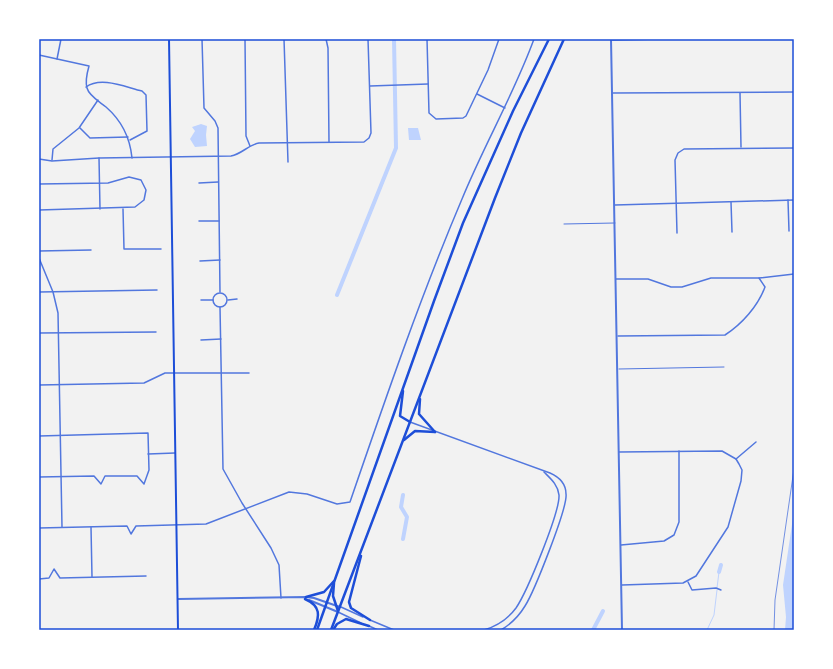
<svg xmlns="http://www.w3.org/2000/svg" width="833" height="669" viewBox="0 0 833 669" font-family="'Alegreya Sans',sans-serif">
	<style>
		.water { fill: #bfd3fe }
		.lines { fill: none; stroke-linecap: round; stroke-linejoin: round }
		.stream { stroke: #bfd3fe; stroke-width: 1 }
		.canal { stroke: #bfd3fe; stroke-width: 4 }
		.service { stroke: #5277de; stroke-width: 1 }
		.minor { stroke: #5277de; stroke-width: 1.5 }
		.tertiary { stroke: #5277de; stroke-width: 2 }
		.secondary { stroke: #1d4ed8; stroke-width: 2 }
		.trunk { stroke: #1d4ed8; stroke-width: 2.5 }
		.rail { stroke: #7290e2; stroke-width: 1 }
		.neatline { fill: none; stroke: #1d4ed8; stroke-width: 1.5 }
	</style>
	<rect width="100%" height="100%" fill="#f2f2f2"/>
	<g class="water">
		<polygon points="201,124 207,126 206,135 207,146 195,147 190,139 195,131 192,127"/>
		<polygon points="408,128 418,128 421,140 409,140"/>
		<polygon points="794,511 794,630 785,630 786,617 783,585"/>
	</g>
	<g class="lines">
		<g class="stream">
			<polyline points="717,588 719,572"/>
			<polyline points="707,630 714,615 717,590"/>
		</g>
		<g class="canal">
			<polyline points="337,295 396,148 394,39"/>
			<polyline points="403,539 407,517 401,507 403,495"/>
			<polyline points="719,572 721,565"/>
			<polyline points="593,630 603,611"/>
		</g>
		<g class="service">
			<polyline points="564,224 615,223"/>
			<polyline points="619,369 724,367"/>
		</g>
		<g class="minor">
			<polyline points="202,39 204,108 215,121 218,128 220,292"/>
			<polyline points="245,39 246,136 250,146"/>
			<polyline points="284,39 288,162"/>
			<polyline points="326,39 328,48 329,142"/>
			<polyline points="427,39 429,113 436,119 463,118 466,116 488,70 499,39"/>
			<polyline points="611,40 661,39"/>
			<polyline points="39,41 40,39"/>
			<path d="M39 55 89 66C87 73 85 81 87 88 89 96 100 102 106 107 121 120 130 137 132 158"/>
			<polyline points="57,59 61,39"/>
			<polyline points="370,86 428,84"/>
			<path d="M86 87C101 76 125 87 142 91L146 95 147 131 130 140"/>
			<polyline points="613,93 794,92"/>
			<polyline points="740,93 741,147"/>
			<polyline points="477,94 505,108"/>
			<polyline points="80,128 90,138 128,137"/>
			<polyline points="99,158 100,209"/>
			<path d="M39 159 52 161 99 158 231 156C242 154 248 145 259 143L364 142 369 138 371 133 368 39"/>
			<polyline points="52,160 53,149 79,128 98,100"/>
			<polyline points="199,183 218,182"/>
			<polyline points="39,184 108,183 129,177 141,180 146,190 144,200 135,207 39,210"/>
			<polyline points="788,200 789,231"/>
			<polyline points="731,202 732,232"/>
			<polyline points="615,205 794,200"/>
			<polyline points="123,209 124,249 161,249"/>
			<polyline points="199,221 219,221"/>
			<polyline points="677,233 675,160 678,153 684,149 794,148"/>
			<polyline points="39,251 91,250"/>
			<polyline points="39,258 53,292 58,313 62,527"/>
			<polyline points="200,261 220,260"/>
			<polyline points="616,279 648,279 671,287 682,287 711,278 759,278 794,274"/>
			<polyline points="39,292 157,290"/>
			<circle cx="220" cy="300" r="7"/>
			<polyline points="201,300 213,300"/>
			<polyline points="228,300 237,299"/>
			<polyline points="220,307 223,469 242,503 271,548 279,565 281,598"/>
			<polyline points="39,333 156,332"/>
			<path d="M618 336 725 335C742 324 758 306 765 287L759 278"/>
			<polyline points="201,340 221,339"/>
			<polyline points="39,385 144,383 165,373 249,373"/>
			<path d="M410 422 550 473C559 477 566 484 566 494 568 507 534 592 525 606 519 616 511 624 501 630"/>
			<polyline points="39,436 148,433 149,470 144,484 137,476 105,476 101,484 94,476 39,477"/>
			<polyline points="619,452 722,451 736,459 739,464 742,470 741,481 728,527 696,576 683,583 622,585"/>
			<polyline points="148,454 175,453"/>
			<polyline points="736,459 756,442"/>
			<polyline points="91,527 92,577"/>
			<path d="M39 528 127 526 131 534 136 526 206 524 289 492 307 494 337 504 350 502C385 400 420 298 462 199 484 145 514 94 534 39"/>
			<polyline points="621,545 664,541 674,535 679,522 679,451"/>
			<polyline points="39,579 49,578 54,569 60,578 146,576"/>
			<polyline points="688,582 692,590 716,588 721,590"/>
			<polyline points="341,607 363,617"/>
			<polyline points="338,612 361,623"/>
			<polyline points="370,620 394,630"/>
			<polyline points="369,626 378,630"/>
			<path d="M484 630C497 626 508 619 516 608 527 592 560 512 559 495 558 485 551 479 544 472"/>
		</g>
		<g class="tertiary">
			<polyline points="611,39 622,630"/>
			<polyline points="178,599 306,597 314,598 340,607"/>
			<polyline points="309,600 338,612"/>
		</g>
		<polyline class="secondary" points="169,39 178,630"/>
		<g class="trunk">
			<polyline points="403,391 400,416 410,422"/>
			<polyline points="420,399 419,414 435,432"/>
			<polyline points="404,440 415,431 435,432"/>
			<polyline points="361,556 349,602 351,608 370,620"/>
			<polyline points="334,583 333,596 338,611"/>
			<polyline points="306,597 324,592 334,581"/>
			<path d="M305 599C321 606 320 616 314 630"/>
			<polyline points="317,630 434,301 463,223 513,111 549,39"/>
			<polyline points="331,630 495,198 521,133 564,39"/>
			<polyline points="333,630 337,624 346,619 369,626"/>
		</g>
		<polyline class="rail" points="774,630 775,600 794,469"/>
	</g>
	<rect width="833" height="669" fill="none" stroke="#ffffff" stroke-width="80"/>
	<rect x="40" y="40" width="753" height="589" class="neatline"/>
</svg>
